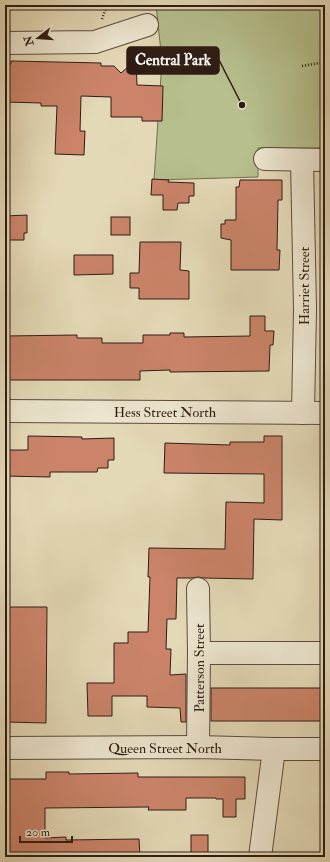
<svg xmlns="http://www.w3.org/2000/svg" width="330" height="862" viewBox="0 0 330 862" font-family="'IM FELL Double Pica',serif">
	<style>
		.green { fill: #b6bf8d; stroke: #726e50 }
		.building { fill: #cb846a; stroke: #2e1c14 }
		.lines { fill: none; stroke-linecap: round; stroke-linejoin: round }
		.minor-casing { stroke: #5c4b3d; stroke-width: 24 }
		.path { stroke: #2e1c14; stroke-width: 2.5; stroke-dasharray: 1 2; stroke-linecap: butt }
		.minor { stroke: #ede6d0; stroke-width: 22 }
		.labels { text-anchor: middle; stroke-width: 3; stroke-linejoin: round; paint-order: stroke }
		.street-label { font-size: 14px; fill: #2e1c14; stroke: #ede6d0 }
		.leader { fill: none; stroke: #2e1c14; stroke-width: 1.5 }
		.callout-dot { fill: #2e1c14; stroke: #ede6d0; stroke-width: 1.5 }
		.callout { fill: #2e1c14; stroke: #2e1c14; stroke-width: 1.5 }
		.callout-label { font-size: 15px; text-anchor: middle; font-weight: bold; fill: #fff }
	</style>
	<rect width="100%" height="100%" fill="#e4d9b7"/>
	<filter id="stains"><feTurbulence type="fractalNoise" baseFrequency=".005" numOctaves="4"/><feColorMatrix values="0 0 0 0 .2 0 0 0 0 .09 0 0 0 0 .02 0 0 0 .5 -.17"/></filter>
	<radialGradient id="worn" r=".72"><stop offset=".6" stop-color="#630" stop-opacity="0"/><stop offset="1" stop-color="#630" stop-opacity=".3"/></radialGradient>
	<polygon class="green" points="156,5 325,5 325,148 258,148 258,177 154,180 162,61"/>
	<g class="building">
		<polygon points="136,60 137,85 163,86 162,121 142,121 142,117 111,117 111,97 81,96 80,131 85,131 84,155 55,154 57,106 41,106 41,103 5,102 5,64 11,64 11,61 101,63 101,66 114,66 121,73"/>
		<polygon points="152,179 169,180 168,182 194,183 194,196 189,196 189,203 178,203 177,210 163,210 163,195 151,195"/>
		<polygon points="240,180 282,180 282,200 278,200 277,250 280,250 279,270 231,270 231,240 221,238 221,224 225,224 225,220 236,220 236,187 239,187"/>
		<polygon points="27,215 27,233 24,233 24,240 5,240 5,216"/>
		<rect x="111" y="217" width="19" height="18"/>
		<polygon points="140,242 181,242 180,270 189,271 189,299 139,299 139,288 130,288 130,273 139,273"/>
		<polygon points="74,255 113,255 113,274 74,275"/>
		<polygon points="250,316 265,316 265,331 274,331 273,345 270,345 269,371 170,372 170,370 140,371 140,380 5,380 5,336 77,335 77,338 102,338 102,343 143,343 143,335 170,335 170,333 184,333 184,337 250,336"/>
		<polygon points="28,436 82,437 82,439 114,438 114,460 108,460 108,468 98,468 97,472 50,472 50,477 5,476 5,450 28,450"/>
		<polygon points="264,436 282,436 282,520 254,519 253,579 204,578 198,577 192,578 177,578 176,619 167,619 166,649 171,649 170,675 186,674 186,722 181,722 180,708 147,707 147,696 112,696 112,716 88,716 87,683 114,683 114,643 128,643 128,632 148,632 150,577 148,577 149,548 225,549 226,502 264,503 264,474 164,473 165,443 230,445 230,442 264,442"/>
		<polygon points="5,607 47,607 46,723 5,722"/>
		<rect x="211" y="688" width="114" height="33"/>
		<polygon points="46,772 69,772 69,774 138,773 138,777 245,777 245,799 236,799 236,817 223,817 223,799 216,799 216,798 186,798 186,810 148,810 149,807 45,808 45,838 66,837 66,840 139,839 140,857 9,857 9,779 46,779"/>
		<rect x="191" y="835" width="17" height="22"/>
	</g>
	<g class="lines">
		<defs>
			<g id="minor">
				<polyline points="5,43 95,42 147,25"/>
				<polyline points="265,159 325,160"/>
				<polyline points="302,160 305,309 303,413"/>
				<polyline points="5,411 325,413"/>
				<polyline points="198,589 199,653 198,747"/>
				<polyline points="199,653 325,653"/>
				<polyline points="5,748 198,747 274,749 325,749"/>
				<polyline points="260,857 274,749"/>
			</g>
		</defs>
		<use href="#minor" class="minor-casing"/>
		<g class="path">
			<polyline points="102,19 107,5"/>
			<polyline points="302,66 325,62"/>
		</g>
		<use href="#minor" class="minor"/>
	</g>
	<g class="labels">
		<g class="street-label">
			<text transform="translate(304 286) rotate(-90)" y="5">Harriet Street</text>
			<text x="165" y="417">Hess Street North</text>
			<text transform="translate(199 668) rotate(-90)" y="5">Patterson Street</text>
			<text x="165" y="753">Queen Street North</text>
		</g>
	</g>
	<path class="leader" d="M242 105L219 60"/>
	<circle class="callout-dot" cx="242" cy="105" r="4"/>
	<rect class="callout" x="127" y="47" width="92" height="27" rx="4"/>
	<g class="callout-label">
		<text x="173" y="65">Central Park</text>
	</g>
	<rect width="330" height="862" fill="none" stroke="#e4d9b7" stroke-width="20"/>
	<rect x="6" y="6" width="318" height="850" fill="none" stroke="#2e1c14" stroke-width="2"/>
	<rect x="10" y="10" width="310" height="842" fill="none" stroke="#2e1c14"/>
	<g transform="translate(38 38) rotate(253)" stroke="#ede6d0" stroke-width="3" paint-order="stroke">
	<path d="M0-3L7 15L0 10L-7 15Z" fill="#2e1c14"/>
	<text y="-6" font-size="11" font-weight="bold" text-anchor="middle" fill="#2e1c14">N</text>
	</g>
	<path d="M20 836v6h52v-6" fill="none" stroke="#2e1c14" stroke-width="2"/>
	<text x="26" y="836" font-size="12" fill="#2e1c14" stroke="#ede6d0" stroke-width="3" paint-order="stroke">20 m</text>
	<rect width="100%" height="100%" filter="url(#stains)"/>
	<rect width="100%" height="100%" fill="url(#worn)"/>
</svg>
